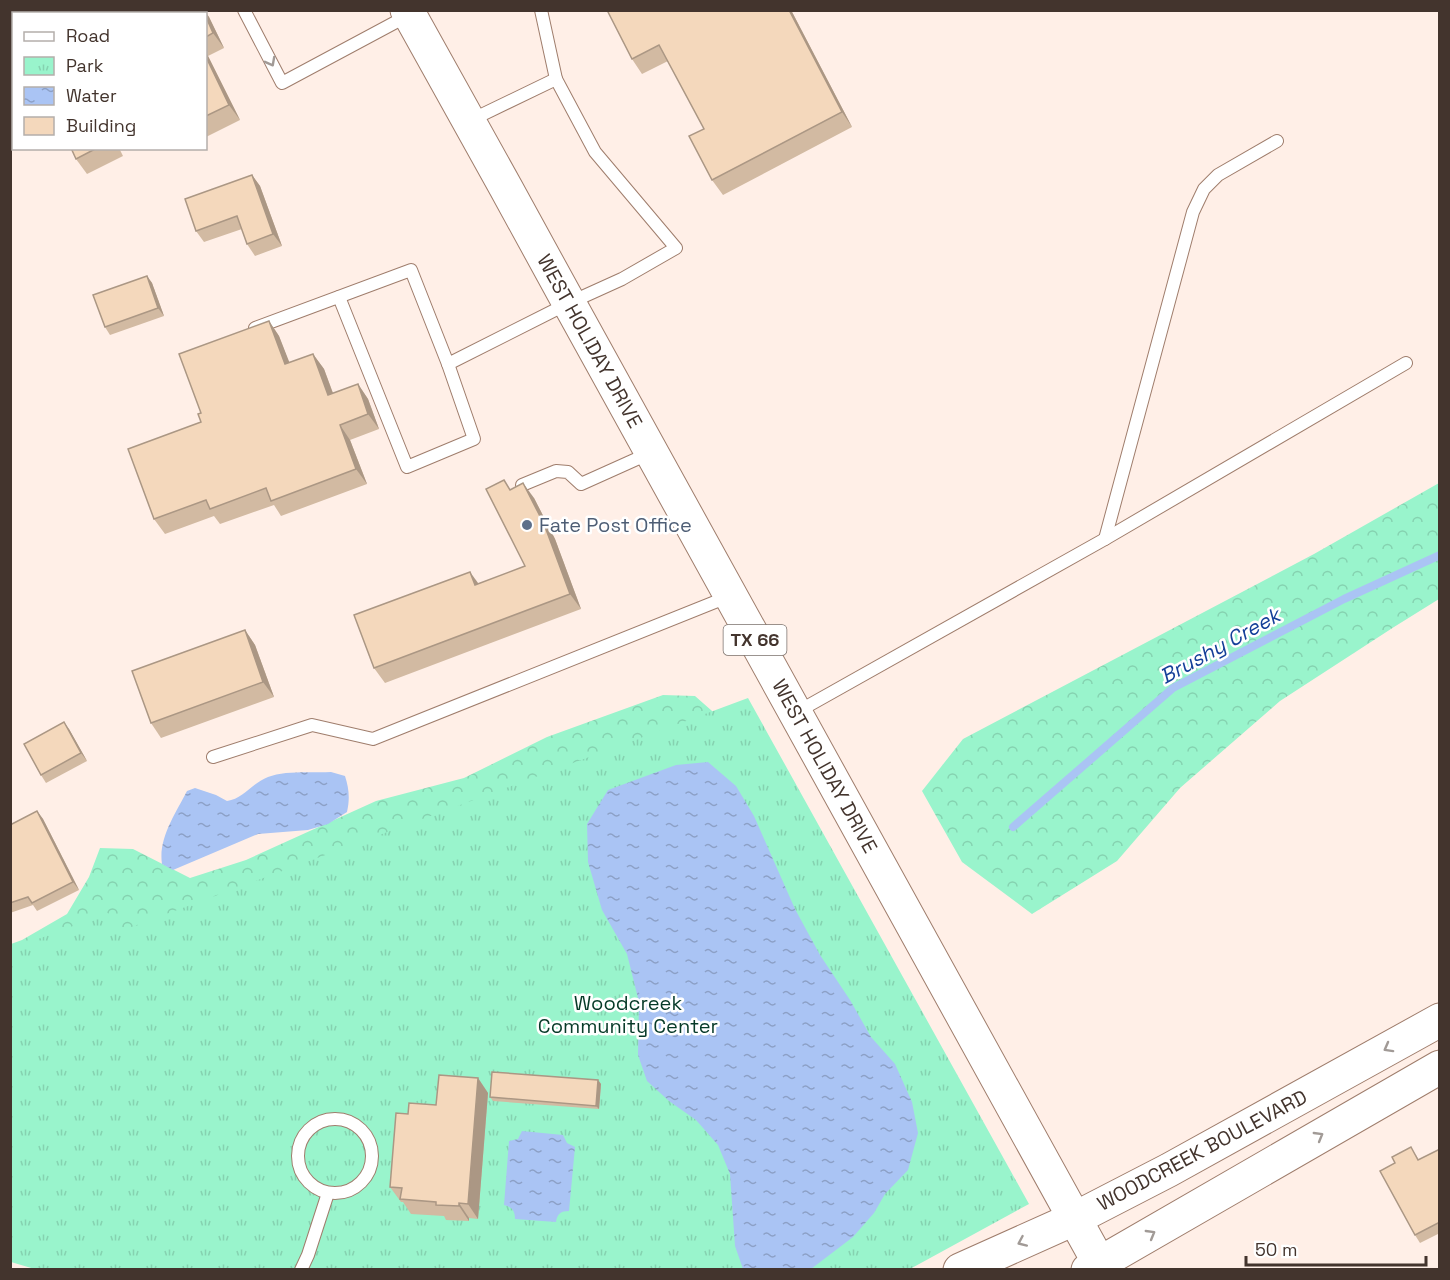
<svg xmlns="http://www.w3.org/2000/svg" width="1450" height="1280" viewBox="0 0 1450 1280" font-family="'Space Grotesk',sans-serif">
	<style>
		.forest { fill: url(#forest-crowns) }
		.park { fill: url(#park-tufts) }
		.water { fill: url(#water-ripples) }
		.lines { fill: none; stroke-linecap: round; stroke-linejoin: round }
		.stream { stroke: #aac4f4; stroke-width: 8 }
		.lane-casing { stroke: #9f7d6c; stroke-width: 14 }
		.secondary-casing { stroke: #9f7d6c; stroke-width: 35 }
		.primary-casing { stroke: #9f7d6c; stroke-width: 35 }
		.lane { stroke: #fff; stroke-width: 12 }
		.secondary { stroke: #fff; stroke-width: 33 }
		.primary { stroke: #fff; stroke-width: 33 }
		.wall { fill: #d2baa2 }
		.shaded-wall { fill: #ab9784 }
		.building { fill: #f4d8bc; stroke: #ab9784; stroke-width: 1.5 }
		.oneway { stroke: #a19a96 }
		.service-dot { fill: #5c6f8a; stroke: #fff; stroke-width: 2 }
		.labels { text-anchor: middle; stroke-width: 5; stroke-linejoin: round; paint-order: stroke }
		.shield { fill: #fff; stroke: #7b716c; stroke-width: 1.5 }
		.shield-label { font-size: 18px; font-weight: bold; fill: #43342d }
		.street-label { font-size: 20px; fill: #43342d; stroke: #fff }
		.service-label { font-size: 20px; fill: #4e5e75; stroke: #fff; text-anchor: start }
		.park-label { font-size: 20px; fill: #063a28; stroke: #fff }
		.water-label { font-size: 21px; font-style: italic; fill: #154099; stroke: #fff }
	</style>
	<defs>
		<pattern id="forest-crowns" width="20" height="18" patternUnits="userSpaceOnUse" patternTransform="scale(1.5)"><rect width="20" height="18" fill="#99f4cc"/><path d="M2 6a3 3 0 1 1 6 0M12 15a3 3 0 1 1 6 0" fill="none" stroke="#85d2b0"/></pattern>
		<pattern id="park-tufts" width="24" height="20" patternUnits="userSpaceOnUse" patternTransform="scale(1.5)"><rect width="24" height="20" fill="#99f4cc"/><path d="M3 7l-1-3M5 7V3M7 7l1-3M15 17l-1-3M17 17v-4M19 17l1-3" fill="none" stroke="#85d2b0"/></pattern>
		<pattern id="water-ripples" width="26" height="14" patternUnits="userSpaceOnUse" patternTransform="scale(1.5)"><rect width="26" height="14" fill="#aac4f4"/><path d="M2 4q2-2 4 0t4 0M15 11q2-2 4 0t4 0" fill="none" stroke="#8ca0c6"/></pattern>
	</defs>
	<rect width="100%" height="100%" fill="#ffefe7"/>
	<g class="forest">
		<polygon points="1439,483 1439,599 1394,627 1280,701 1180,788 1117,861 1032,914 962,862 922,791 963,739 1314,554"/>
		<polygon points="663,695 695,696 720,718 11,1038 11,944 22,940 67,914 89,877 100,848 133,849 190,878 246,860 376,801 464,778 547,737"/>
	</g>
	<polygon class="park" points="748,698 1029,1204 910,1269 38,1270 11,1262 11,949 108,913 118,932"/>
	<g class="water">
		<polygon points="708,762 736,786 754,816 795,909 820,955 850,1000 871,1037 895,1064 912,1102 918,1133 908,1170 885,1194 874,1213 853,1237 811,1269 743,1269 735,1246 730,1174 718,1145 696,1120 669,1101 647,1081 638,1055 639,1002 627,954 602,910 588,862 587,824 608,790 676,765"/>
		<path d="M331 772 345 776C349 788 350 799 347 812L328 824 308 830 258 834 173 870 162 864C158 838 176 813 187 791L195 788 216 795 227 801C243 799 252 783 268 777 285 770 312 773 331 772Z"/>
		<path d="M522 1131 563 1135 567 1143 575 1147 569 1211C561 1211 557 1214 556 1222L515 1219C515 1211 512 1207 504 1205L509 1141 518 1139Z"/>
	</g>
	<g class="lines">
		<polyline class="stream" points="1013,827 1173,688 1344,599 1440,555"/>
		<defs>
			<g id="lane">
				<polyline points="244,10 282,83 409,15"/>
				<polyline points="541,10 556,79"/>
				<polyline points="339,297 407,467 474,439 448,364"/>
				<polyline points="255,328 411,270 448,364 569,303 622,279 676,248 595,152 556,79 469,121"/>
				<polyline points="522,485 556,471 568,472 581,484 650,453"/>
				<polyline points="1105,539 1193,212 1204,189 1218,175 1277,141"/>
				<polyline points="797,712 1105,539 1406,363"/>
				<polyline points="213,757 312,725 373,739 730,596"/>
				<circle cx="335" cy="1156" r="37"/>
				<polyline points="301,1270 308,1255 328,1193"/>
			</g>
			<g id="secondary">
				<polyline points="960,1270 1076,1218 1169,1170 1440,1020"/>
				<polyline points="1088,1270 1440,1067"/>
			</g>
			<polyline id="primary" points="407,10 506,188 569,303 1103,1270"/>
		</defs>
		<use href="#lane" class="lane-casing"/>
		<use href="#secondary" class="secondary-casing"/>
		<use href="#primary" class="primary-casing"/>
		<use href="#lane" class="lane"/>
		<use href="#secondary" class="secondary"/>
		<use href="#primary" class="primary"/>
	</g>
	<g class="wall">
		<polygon points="75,10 204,10 209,17 224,48 208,56 240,120 206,137 206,14"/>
		<polygon points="607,10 791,10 852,127 723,195 712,180 704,129 668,61 642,74 632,59"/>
		<polygon points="14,75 14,126 10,122 10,76"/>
		<polygon points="71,148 119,148 123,156 87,174 76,159"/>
		<polygon points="252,175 260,186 282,246 255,256 247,244 242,229 204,242 196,231"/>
		<polygon points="147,276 152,283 164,316 110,335 105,327"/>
		<polygon points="269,321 279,336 289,363 313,354 324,369 333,393 358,384 368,399 379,429 350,440 367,484 281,516 274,505 220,524 214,516 165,534 154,519 201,422 201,413"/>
		<polygon points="511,490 534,498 555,539 581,609 385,683 374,668 479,584 525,566"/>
		<polygon points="245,630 255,645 274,697 161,738 151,723"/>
		<polygon points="69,729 87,761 46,783 41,775"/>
		<polygon points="37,811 43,819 79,890 37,911 33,905 10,913 10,825"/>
		<polygon points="478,1078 488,1093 478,1219 469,1218 469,1221 446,1220 444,1216 411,1214 403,1202 401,1202 390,1187 408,1114 436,1105"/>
		<polygon points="598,1080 601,1084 599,1109 493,1101 490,1097"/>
		<polygon points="1440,1149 1440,1233 1420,1243 1415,1235 1416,1155 1419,1160"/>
	</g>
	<g class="shaded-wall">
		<polygon points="202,10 204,10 209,17 224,48 213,33 206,17 206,14 204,14"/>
		<polygon points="789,10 791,10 852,127 842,112"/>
		<polygon points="206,52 240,120 229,105 206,57"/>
		<polygon points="252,175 260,186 282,246 273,234"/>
		<polygon points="147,276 152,283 164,316 158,308"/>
		<polygon points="269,321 279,336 296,379 285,364"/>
		<polygon points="313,354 324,369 339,410 328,395"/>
		<polygon points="358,384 368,399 379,429 368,414"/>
		<polygon points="340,425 350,440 367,484 356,469"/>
		<polygon points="523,483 534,498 555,539 581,609 570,594"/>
		<polygon points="470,572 481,587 475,585"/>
		<polygon points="245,630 255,645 274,697 263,682"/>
		<polygon points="64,722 69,729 87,761 81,753"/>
		<polygon points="37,811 43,819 79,890 73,882"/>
		<polygon points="478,1078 488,1093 478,1219 468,1204"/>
		<polygon points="598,1080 601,1084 599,1109 596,1106"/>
		<polygon points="459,1203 469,1218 469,1221 459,1206"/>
	</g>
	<g class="building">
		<polygon points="75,10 180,10 180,11 182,10 202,10 204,14 69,14"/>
		<polygon points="607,10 789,10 842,112 712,180 689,136 704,129 659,45 632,59"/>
		<polygon points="206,17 213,33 206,37"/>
		<polygon points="206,57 229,105 206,116"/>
		<polygon points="14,75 14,117 10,118 10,76"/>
		<polygon points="71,148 97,148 76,159"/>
		<polygon points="252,175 273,234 247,244 237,216 196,231 185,199"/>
		<polygon points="147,276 158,308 105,327 93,295"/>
		<polygon points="269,321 285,364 313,354 328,395 358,384 368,414 340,425 356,469 271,501 266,488 210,509 206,500 154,519 128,449 201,422 198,414 201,413 179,354"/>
		<polygon points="504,480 510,490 523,483 544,524 570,594 374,668 354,615 470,572 475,585 525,566 486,489"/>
		<polygon points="245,630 263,682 151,723 132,671"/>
		<polygon points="64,722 81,753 41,775 24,744"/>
		<polygon points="37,811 73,882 32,903 28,897 10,903 10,825"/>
		<polygon points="492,1072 598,1080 596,1106 490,1097"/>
		<polygon points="439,1075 478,1078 468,1204 459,1203 459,1206 436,1205 436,1202 400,1199 402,1188 390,1187 396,1113 408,1114 409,1103 436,1105"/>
		<polygon points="1411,1147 1418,1160 1440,1149 1440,1222 1415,1235 1380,1171 1395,1163 1392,1157"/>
	</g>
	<defs><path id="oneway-chevron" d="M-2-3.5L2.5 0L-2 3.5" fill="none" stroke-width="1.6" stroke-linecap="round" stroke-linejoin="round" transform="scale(1.5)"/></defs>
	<g class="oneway">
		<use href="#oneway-chevron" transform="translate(271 62) rotate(62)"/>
		<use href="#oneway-chevron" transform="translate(1388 1048) rotate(151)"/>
		<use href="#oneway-chevron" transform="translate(1319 1136) rotate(-30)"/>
		<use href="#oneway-chevron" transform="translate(1151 1234) rotate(-30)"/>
		<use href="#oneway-chevron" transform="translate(1022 1242) rotate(156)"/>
	</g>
	<circle class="service-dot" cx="527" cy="525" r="6"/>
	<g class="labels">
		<rect class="shield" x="723.5" y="625" width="63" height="30" rx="4.5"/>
		<g class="shield-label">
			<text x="755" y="646">TX 66</text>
		</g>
		<g class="street-label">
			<text transform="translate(590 341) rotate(61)" y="7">WEST HOLIDAY DRIVE</text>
			<text transform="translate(825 766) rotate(61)" y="7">WEST HOLIDAY DRIVE</text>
			<text transform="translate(1202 1150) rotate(-28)" y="7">WOODCREEK BOULEVARD</text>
		</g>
		<g class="service-label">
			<text x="539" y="532">Fate Post Office</text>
		</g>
		<g class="park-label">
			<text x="628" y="1010">Woodcreek<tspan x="628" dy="23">Community Center</tspan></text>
		</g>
		<g class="water-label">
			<text transform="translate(1220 646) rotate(-29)" y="7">Brushy Creek</text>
		</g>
	</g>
	<rect width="1450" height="1280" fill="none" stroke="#43342d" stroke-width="24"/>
	<rect x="12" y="12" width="195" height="138" fill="#ffffff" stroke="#b4aeab" stroke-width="1.5"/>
	<rect x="24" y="32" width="30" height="9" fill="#ffffff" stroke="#b4aeab" stroke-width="1.5"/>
	<text x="66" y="42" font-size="18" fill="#43342d">Road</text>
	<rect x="24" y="57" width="30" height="18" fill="url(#park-tufts)" stroke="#b4aeab" stroke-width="1.5"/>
	<text x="66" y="72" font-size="18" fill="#43342d">Park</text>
	<rect x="24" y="87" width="30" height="18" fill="url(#water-ripples)" stroke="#b4aeab" stroke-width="1.5"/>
	<text x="66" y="102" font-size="18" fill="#43342d">Water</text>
	<rect x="24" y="117" width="30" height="18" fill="#f4d8bc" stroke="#b4aeab" stroke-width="1.5"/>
	<text x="66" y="132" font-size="18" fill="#43342d">Building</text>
	<path d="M1246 1256v9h180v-9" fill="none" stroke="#43342d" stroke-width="3"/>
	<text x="1255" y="1256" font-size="18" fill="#43342d" stroke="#ffffff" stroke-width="4.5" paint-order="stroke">50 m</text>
</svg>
